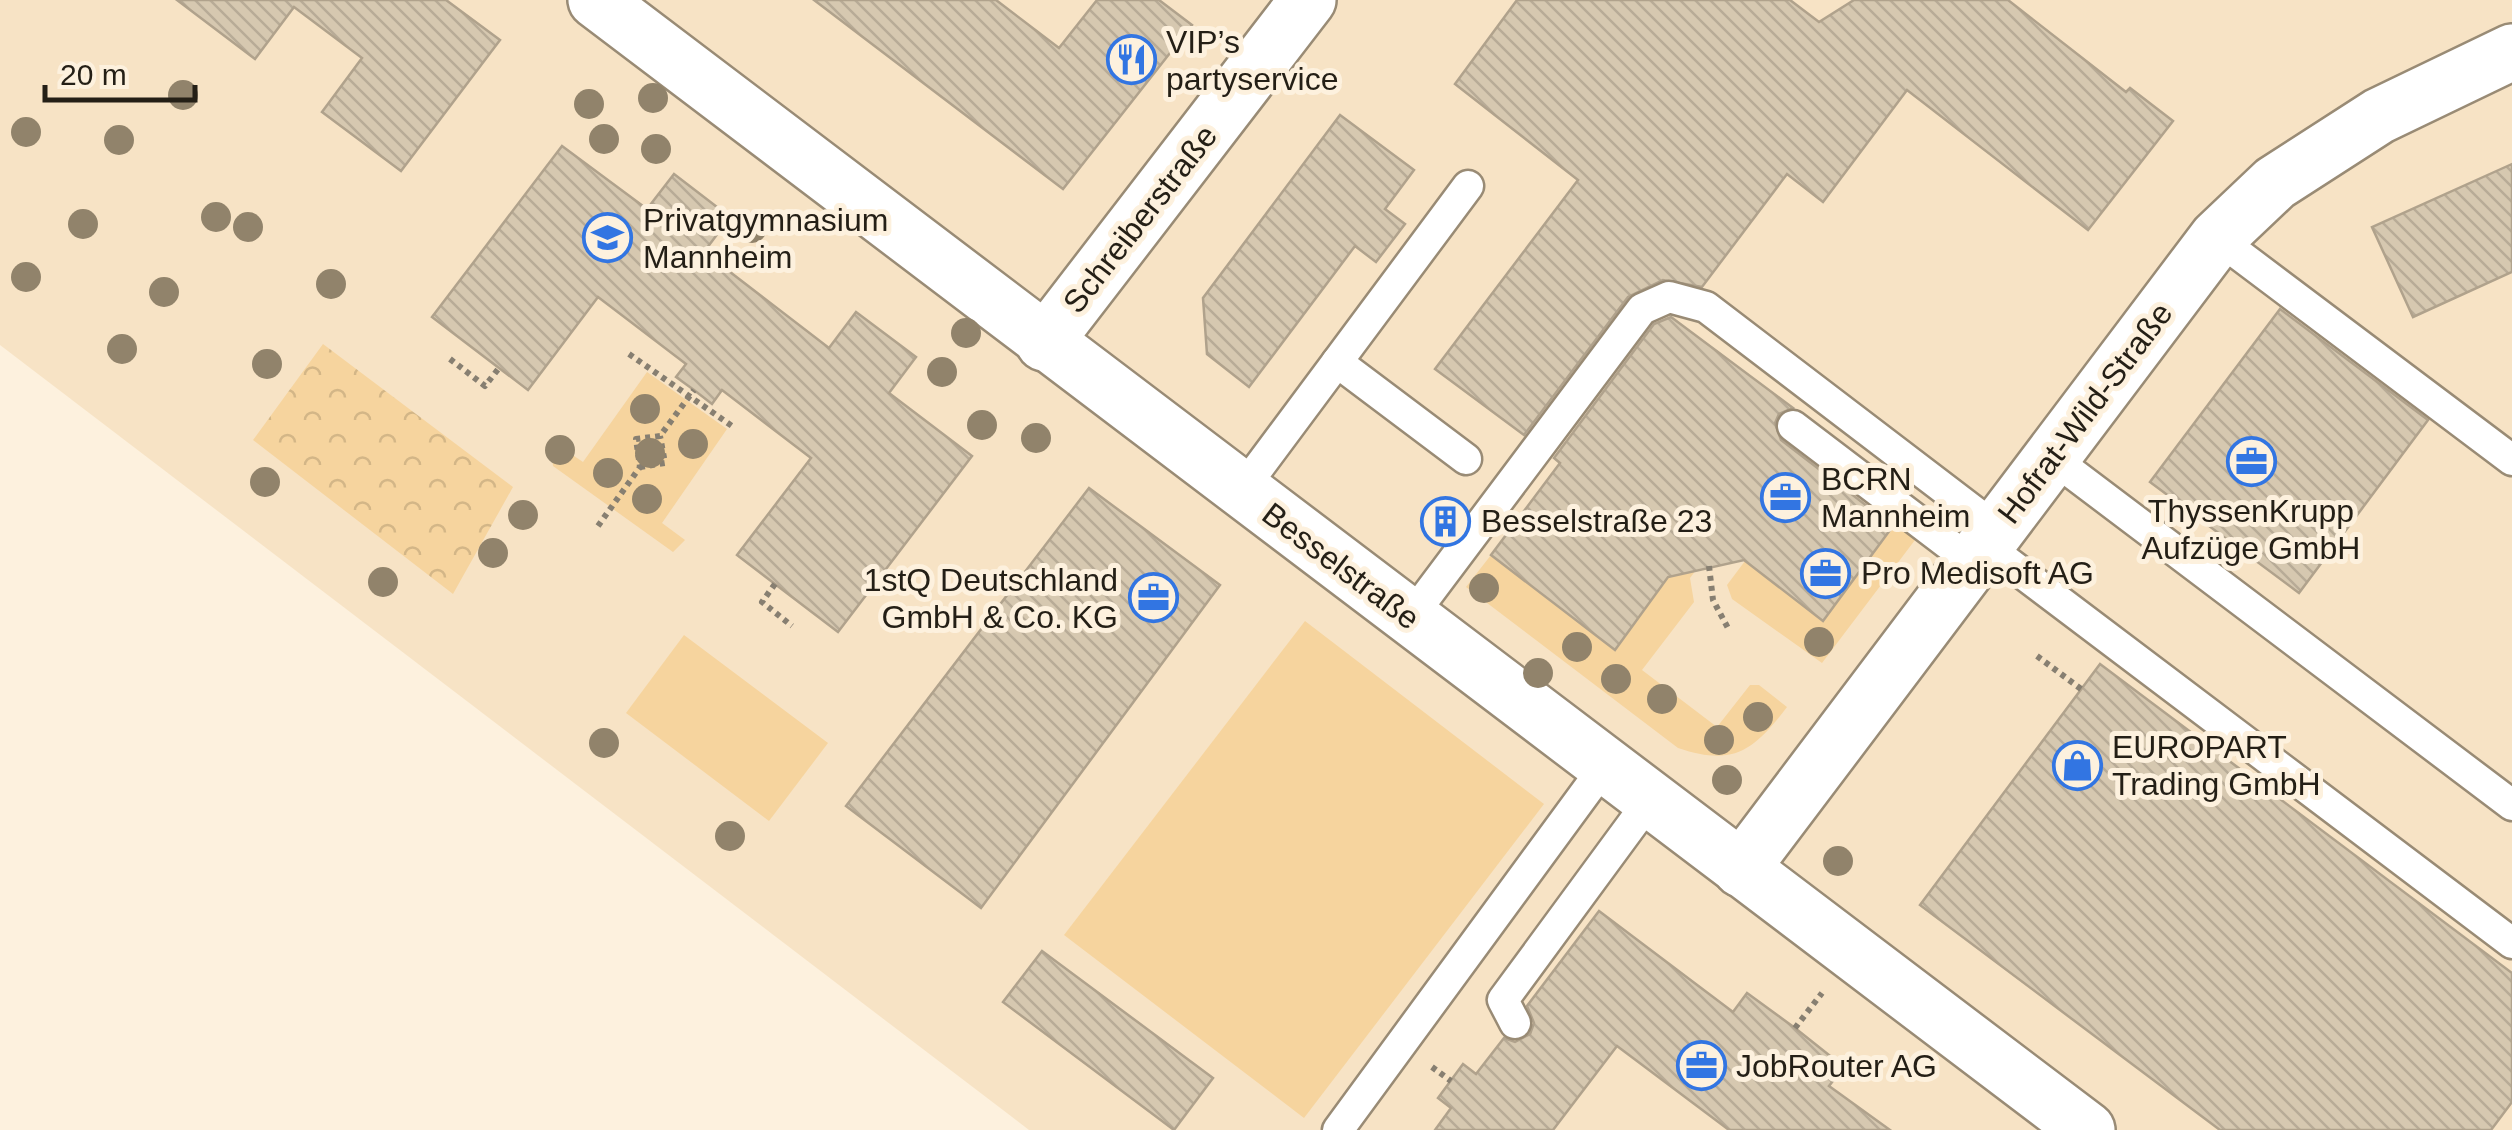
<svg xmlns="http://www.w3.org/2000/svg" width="2512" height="1130" viewBox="0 0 2512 1130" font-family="Helvetica,sans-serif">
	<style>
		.built { fill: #f7e3c5 }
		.green { fill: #f6d49e }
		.forest { fill: url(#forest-crowns) }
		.building { fill: url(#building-back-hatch); stroke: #b0a28c; stroke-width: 2.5 }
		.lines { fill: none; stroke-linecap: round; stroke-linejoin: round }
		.service-casing { stroke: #998b75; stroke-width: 35 }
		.minor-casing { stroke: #998b75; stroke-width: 60 }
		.path { stroke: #877f71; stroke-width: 6; stroke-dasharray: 5 5; stroke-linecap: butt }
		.service { stroke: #fff; stroke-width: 30 }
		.minor { stroke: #fff; stroke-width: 55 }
		.tree { fill: #91836b }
		.labels { text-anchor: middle; stroke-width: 10; stroke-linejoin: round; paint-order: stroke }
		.poi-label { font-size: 32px; fill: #241f16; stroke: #fdf1de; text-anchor: start }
		.street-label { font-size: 32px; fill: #241f16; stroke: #fdf1de }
	</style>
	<defs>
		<pattern id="forest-crowns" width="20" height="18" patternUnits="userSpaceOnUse" patternTransform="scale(2.5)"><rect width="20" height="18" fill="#f6d49e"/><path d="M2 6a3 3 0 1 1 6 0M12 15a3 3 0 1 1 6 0" fill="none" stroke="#d3b687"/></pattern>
		<pattern id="building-back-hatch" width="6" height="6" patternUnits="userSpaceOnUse" patternTransform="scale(2.5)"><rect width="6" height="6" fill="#d6c8b0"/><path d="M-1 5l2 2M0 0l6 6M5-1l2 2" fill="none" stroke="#b8ab97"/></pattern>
	</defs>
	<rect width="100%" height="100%" fill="#fdf1de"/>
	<polygon class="built" points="0,0 2512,0 2512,1130 1029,1130 0,345"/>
	<g class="green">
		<polygon points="647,372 727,429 662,523 685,540 673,552 553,466 551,450 556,444 583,462"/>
		<polygon points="1894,524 1915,540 1822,663 1732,599 1727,585 1745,561 1823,620"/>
		<path d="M1491 555 1615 650 1681 560 1696 570 1690 578 1694 602 1642 670 1717 727 1750 685H1759L1787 707C1754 750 1734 767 1678 748L1466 587Z"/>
		<polygon points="1305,621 1544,804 1304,1118 1064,935"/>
		<polygon points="684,635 828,743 769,821 626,713"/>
	</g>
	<polygon class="forest" points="323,344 513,487 453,594 253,440"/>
	<g class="building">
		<polygon points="177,0 446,0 500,40 401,171 322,112 362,58 294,7 255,59"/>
		<polygon points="814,0 996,0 1059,48 1097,0 1159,0 1192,25 1063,189"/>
		<polygon points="1517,0 1790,0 1819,22 1854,0 2008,0 2126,92 2130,88 2173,121 2088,230 1907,90 1823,202 1787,174 1702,287 1663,280 1628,297 1524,435 1435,369 1578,180 1455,84"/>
		<polygon points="1340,115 1414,170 1385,209 1405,224 1376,262 1355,246 1249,387 1207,354 1203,298"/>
		<polygon points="562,146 647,209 674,174 730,217 704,252 829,348 856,312 916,357 889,393 972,456 838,632 737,555 811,458 722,390 712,404 694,390 676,377 686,364 598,297 528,390 432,317"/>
		<polygon points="2512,164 2512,272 2413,317 2372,227"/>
		<polygon points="2280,309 2428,420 2299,593 2150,482"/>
		<polygon points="1671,317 1793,408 1779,414 1775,423 1781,440 1893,526 1823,621 1744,560 1668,577 1615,650 1491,555 1560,463 1554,458 1654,324"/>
		<polygon points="1089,488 1220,585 981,908 846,806"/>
		<polygon points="2100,664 2512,973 2512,1102 2491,1130 2220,1130 1920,905"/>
		<polygon points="1599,911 1733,1012 1747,993 1795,1028 1844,1067 1829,1086 1890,1130 1729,1130 1617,1046 1553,1130 1435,1130 1451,1108 1438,1098 1463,1064 1476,1074 1504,1038 1515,1042 1530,1034 1534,1023 1527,1006"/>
		<polygon points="1042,951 1213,1078 1174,1130 1003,1002"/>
	</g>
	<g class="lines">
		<defs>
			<g id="service">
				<polyline points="2217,238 2512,460"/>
				<polyline points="1337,362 1466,459"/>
				<polyline points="1793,426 1972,562"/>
				<polyline points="2051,457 2512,805"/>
				<polyline points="1241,491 1468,186"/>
				<polyline points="1985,545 2512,943"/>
				<polyline points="1410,618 1642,309 1669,297 1706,307 1997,529"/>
				<polyline points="1515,1023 1503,1000 1650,800"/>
				<polyline points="1338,1130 1605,766"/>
			</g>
			<g id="minor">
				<polyline points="596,0 2087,1130"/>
				<polyline points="1044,343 1308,0"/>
				<polyline points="1741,869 2217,238 2275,183 2379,116 2512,52"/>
			</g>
		</defs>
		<use href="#service" class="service-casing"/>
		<use href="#minor" class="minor-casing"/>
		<g class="path">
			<polyline points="629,354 732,426"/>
			<polyline points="450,359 485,386 499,368"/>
			<polyline points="640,467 665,463 660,436"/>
			<polyline points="598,526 640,467 636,439 660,436 694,390"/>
			<polyline points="1709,566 1713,600 1729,630"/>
			<polyline points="775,584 762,602 792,626"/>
			<polyline points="2037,656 2081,689"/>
			<polyline points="1795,1028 1822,993"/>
			<polyline points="1432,1067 1451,1081"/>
		</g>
		<use href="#service" class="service"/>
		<use href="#minor" class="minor"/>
	</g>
	<g class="tree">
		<circle cx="183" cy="95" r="15"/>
		<circle cx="653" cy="98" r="15"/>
		<circle cx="589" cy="104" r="15"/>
		<circle cx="26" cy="132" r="15"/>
		<circle cx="604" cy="139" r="15"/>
		<circle cx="119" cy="140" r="15"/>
		<circle cx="656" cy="149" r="15"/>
		<circle cx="216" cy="217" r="15"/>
		<circle cx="83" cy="224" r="15"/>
		<circle cx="248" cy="227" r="15"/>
		<circle cx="752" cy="228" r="15"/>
		<circle cx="26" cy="277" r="15"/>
		<circle cx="331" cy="284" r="15"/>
		<circle cx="164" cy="292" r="15"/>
		<circle cx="966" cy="333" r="15"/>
		<circle cx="122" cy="349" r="15"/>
		<circle cx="267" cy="364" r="15"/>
		<circle cx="942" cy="372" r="15"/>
		<circle cx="645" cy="409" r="15"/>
		<circle cx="982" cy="425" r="15"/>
		<circle cx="1036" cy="438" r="15"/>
		<circle cx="693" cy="444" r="15"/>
		<circle cx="560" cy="450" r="15"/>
		<circle cx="650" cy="453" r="15"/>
		<circle cx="608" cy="473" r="15"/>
		<circle cx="265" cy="482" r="15"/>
		<circle cx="647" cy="499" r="15"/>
		<circle cx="523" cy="515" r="15"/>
		<circle cx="493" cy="553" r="15"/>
		<circle cx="383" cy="582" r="15"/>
		<circle cx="1484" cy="588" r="15"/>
		<circle cx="1819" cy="642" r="15"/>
		<circle cx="1577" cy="647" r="15"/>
		<circle cx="1538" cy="673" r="15"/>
		<circle cx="1616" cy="679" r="15"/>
		<circle cx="1662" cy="699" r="15"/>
		<circle cx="1758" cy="717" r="15"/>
		<circle cx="1719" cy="740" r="15"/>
		<circle cx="604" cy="743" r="15"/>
		<circle cx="1727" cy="780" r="15"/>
		<circle cx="730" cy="836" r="15"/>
		<circle cx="1838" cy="861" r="15"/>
	</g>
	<defs>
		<symbol id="restaurant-ring" viewBox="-11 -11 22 22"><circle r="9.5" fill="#fdf1de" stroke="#3275e2" stroke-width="1.5"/><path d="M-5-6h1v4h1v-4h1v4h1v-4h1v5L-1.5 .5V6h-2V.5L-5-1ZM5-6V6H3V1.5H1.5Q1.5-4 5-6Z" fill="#3275e2"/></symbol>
		<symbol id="school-ring" viewBox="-11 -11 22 22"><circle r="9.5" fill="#fdf1de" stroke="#3275e2" stroke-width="1.5"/><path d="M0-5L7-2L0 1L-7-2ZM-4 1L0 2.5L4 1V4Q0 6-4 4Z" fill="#3275e2"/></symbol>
		<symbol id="office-ring" viewBox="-11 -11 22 22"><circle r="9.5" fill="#fdf1de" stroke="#3275e2" stroke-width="1.5"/><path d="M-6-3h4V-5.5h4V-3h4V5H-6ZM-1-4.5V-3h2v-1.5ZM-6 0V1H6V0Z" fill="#3275e2"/></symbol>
		<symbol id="building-ring" viewBox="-11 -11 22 22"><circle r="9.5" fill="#fdf1de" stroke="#3275e2" stroke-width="1.5"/><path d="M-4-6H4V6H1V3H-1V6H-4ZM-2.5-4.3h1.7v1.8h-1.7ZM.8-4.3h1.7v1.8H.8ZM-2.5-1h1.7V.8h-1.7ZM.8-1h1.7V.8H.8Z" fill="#3275e2"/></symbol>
		<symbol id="shop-ring" viewBox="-11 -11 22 22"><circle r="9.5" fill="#fdf1de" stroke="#3275e2" stroke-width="1.5"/><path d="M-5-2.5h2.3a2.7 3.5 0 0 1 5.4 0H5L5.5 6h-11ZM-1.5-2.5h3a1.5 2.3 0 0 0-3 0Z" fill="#3275e2"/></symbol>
	</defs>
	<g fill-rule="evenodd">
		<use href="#restaurant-ring" x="1104" y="32" width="55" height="55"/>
		<use href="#school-ring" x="580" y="210" width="55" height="55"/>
		<use href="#office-ring" x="2224" y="434" width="55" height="55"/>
		<use href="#office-ring" x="1758" y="470" width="55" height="55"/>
		<use href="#building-ring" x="1418" y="494" width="55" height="55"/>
		<use href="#office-ring" x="1798" y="546" width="55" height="55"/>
		<use href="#office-ring" x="1126" y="570" width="55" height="55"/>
		<use href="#shop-ring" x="2050" y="738" width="55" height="55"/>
		<use href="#office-ring" x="1674" y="1038" width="55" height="55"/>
	</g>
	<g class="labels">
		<g class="poi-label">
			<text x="1166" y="53">VIP’s<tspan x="1166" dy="37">partyservice</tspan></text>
			<text x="643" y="231">Privatgymnasium<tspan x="643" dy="37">Mannheim</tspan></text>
			<text x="1821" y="490">BCRN<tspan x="1821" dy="37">Mannheim</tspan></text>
			<text x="2251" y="522" text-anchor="middle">ThyssenKrupp<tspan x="2251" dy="37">Aufzüge GmbH</tspan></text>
			<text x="1481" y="532">Besselstraße 23</text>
			<text x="1861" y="584">Pro Medisoft AG</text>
			<text x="1118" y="591" text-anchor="end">1stQ Deutschland<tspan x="1118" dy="37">GmbH &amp; Co. KG</tspan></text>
			<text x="2112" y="758">EUROPART<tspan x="2112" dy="37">Trading GmbH</tspan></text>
			<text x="1736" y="1077">JobRouter AG</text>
		</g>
		<g class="street-label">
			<text transform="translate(1140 219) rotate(-52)" y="11">Schreiberstraße</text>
			<text transform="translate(2085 413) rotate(-53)" y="11">Hofrat-Wild-Straße</text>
			<text transform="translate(1341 566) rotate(37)" y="11">Besselstraße</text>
		</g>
	</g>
	<path d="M45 85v15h150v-15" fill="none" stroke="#241f16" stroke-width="5"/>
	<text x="60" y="85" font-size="30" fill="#241f16" stroke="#fdf1de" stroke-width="8" paint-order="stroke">20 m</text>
</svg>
